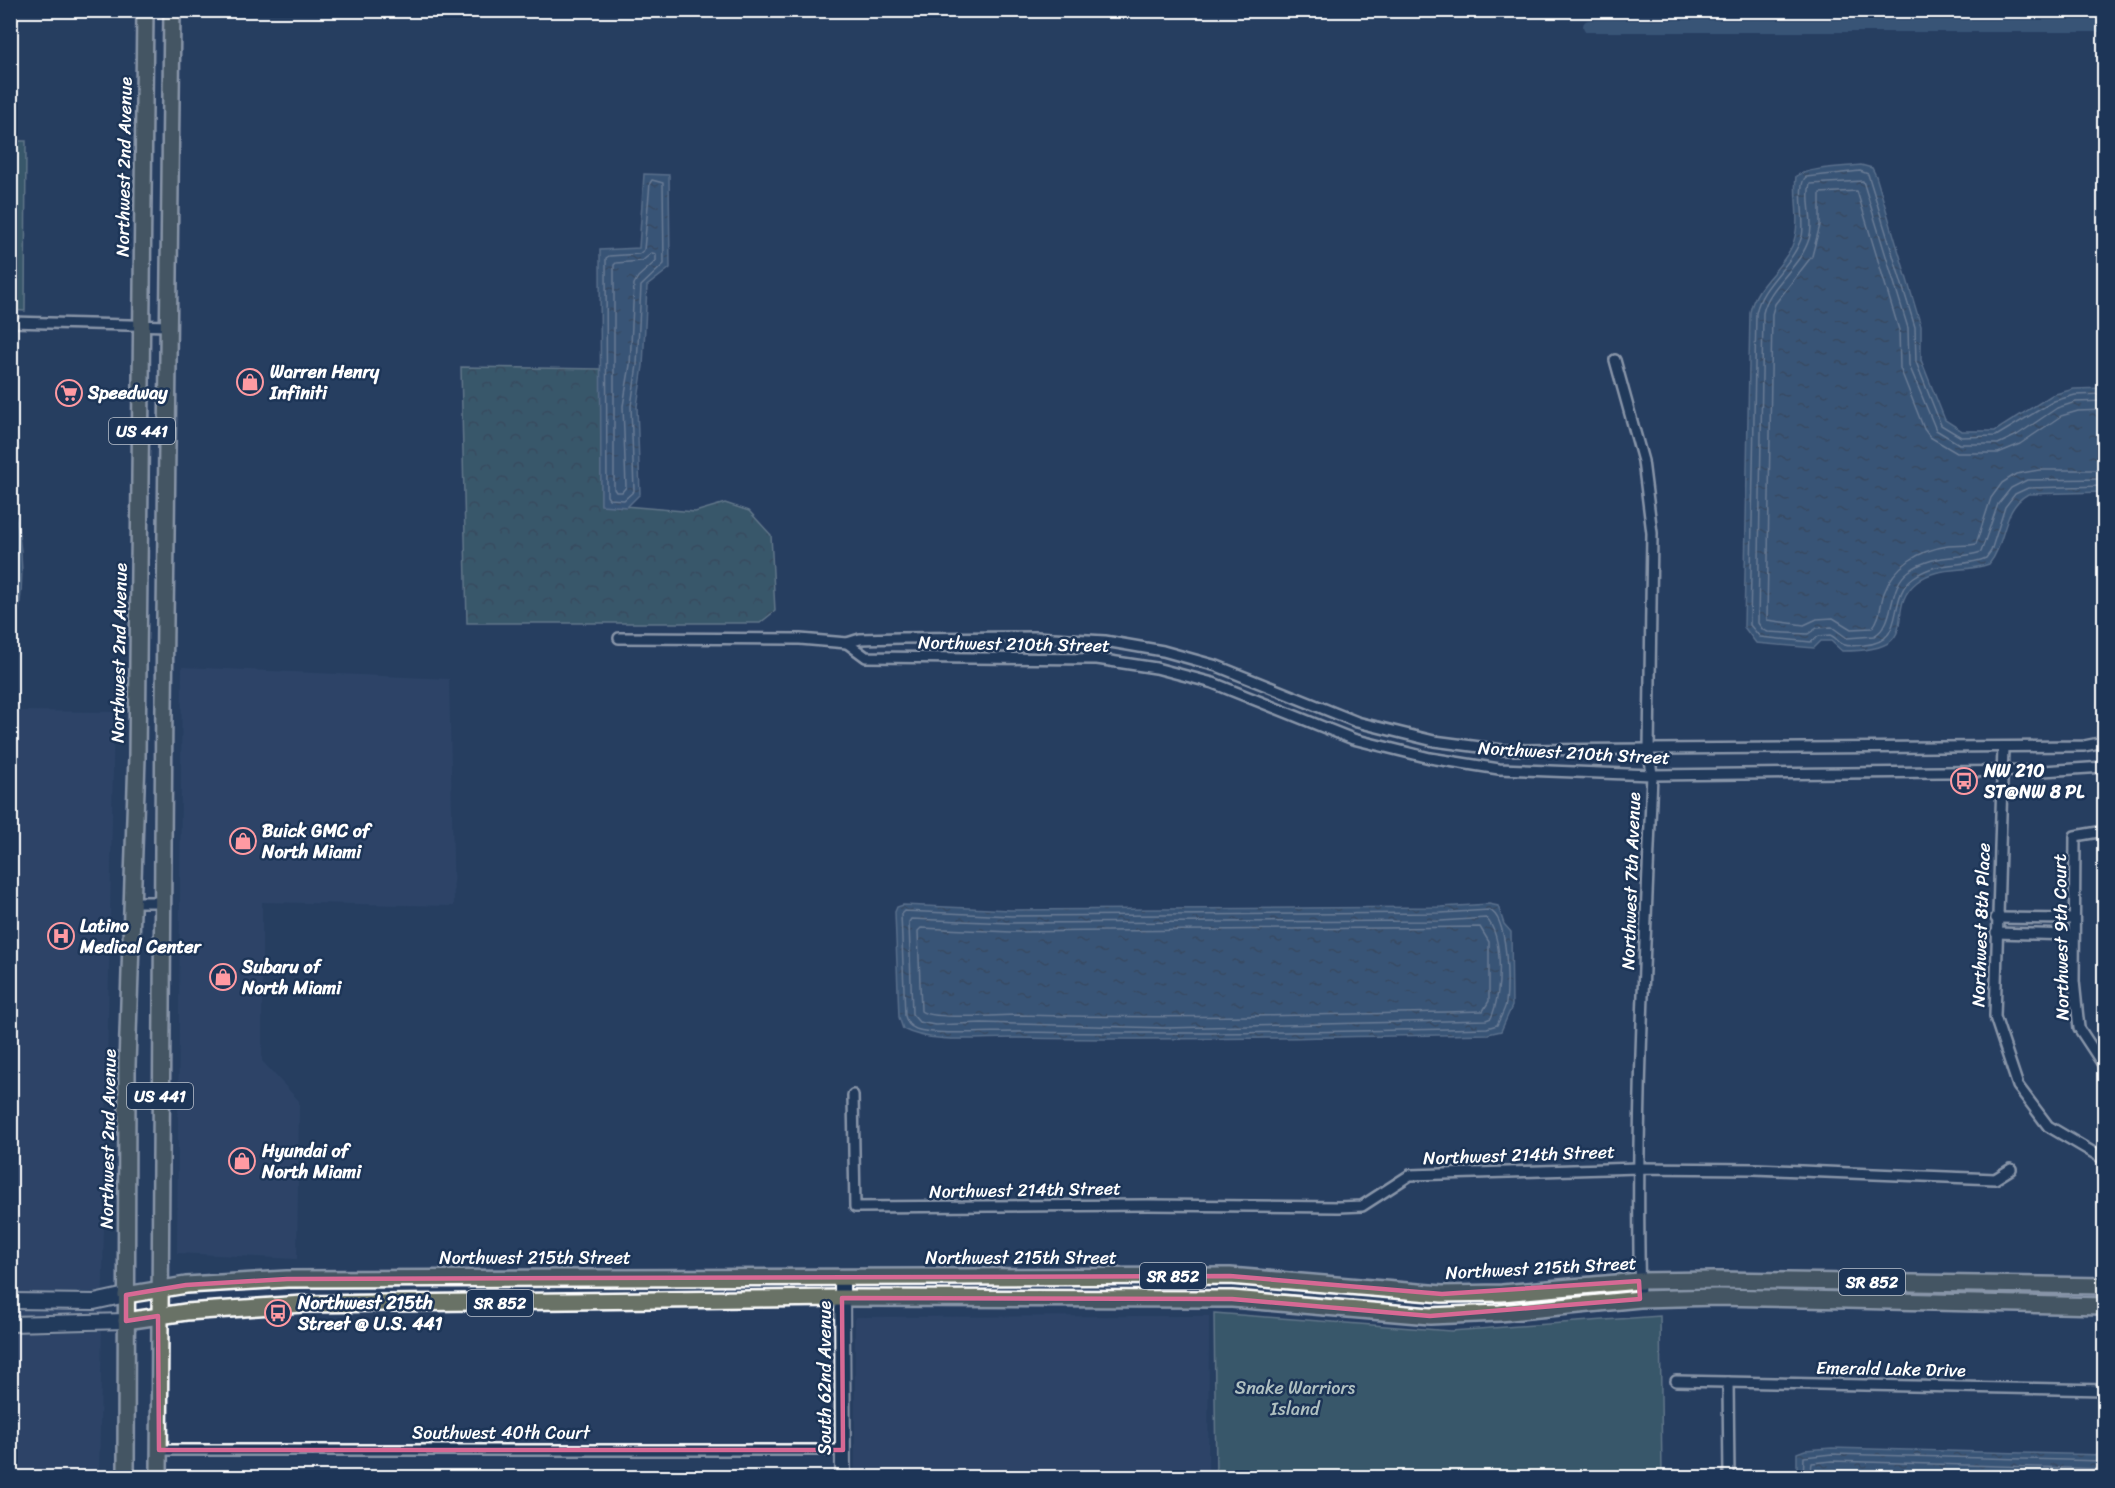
<svg xmlns="http://www.w3.org/2000/svg" width="2115" height="1488" viewBox="0 0 2115 1488" font-family="Sriracha,sans-serif">
	<style>
		.built { fill: #364c6f }
		.forest { fill: url(#forest-crowns); stroke: #a7baba; stroke-width: 1.5 }
		.park { fill: #4f7476; stroke: #a7baba; stroke-width: 1.5 }
		.water { fill: url(#water-ripples); stroke: #95a9bd; stroke-width: 1.5 }
		.lines { fill: none; stroke-linecap: round; stroke-linejoin: round }
		.shore { stroke: #b9c5d3; stroke-width: 1.5 }
		.canal { stroke: #4f6f91; stroke-width: 12 }
		.street-casing { stroke: #fff; stroke-width: 14 }
		.secondary-casing { stroke: #fff; stroke-width: 18 }
		.primary-casing { stroke: #fff; stroke-width: 20 }
		.street { stroke: #1d3557; stroke-width: 9 }
		.secondary { stroke: #1d3557; stroke-width: 14 }
		.primary { stroke: #697266; stroke-width: 15 }
		.marked { fill: none; stroke: #d76994; stroke-width: 4.5; stroke-linejoin: round }
		.labels { text-anchor: middle; stroke-width: 5; stroke-linejoin: round; paint-order: stroke }
		.shield { fill: #1d3557; stroke: #bbc2cd; stroke-width: 1.5 }
		.shield-label { font-size: 16px; font-weight: bold; fill: #fff }
		.street-label { font-size: 18px; fill: #fff; stroke: #1d3557 }
		.poi-label { font-size: 18px; font-weight: bold; fill: #fff; stroke: #1d3557; text-anchor: start }
		.park-label { font-size: 18px; fill: #b0c0c1; stroke: #1d3557 }
	</style>
	<defs>
		<pattern id="forest-crowns" width="20" height="18" patternUnits="userSpaceOnUse" patternTransform="scale(1.5)"><rect width="20" height="18" fill="#4f7476"/><path d="M2 6a3 3 0 1 1 6 0M12 15a3 3 0 1 1 6 0" fill="none" stroke="#4d5c5d"/></pattern>
		<pattern id="water-ripples" width="26" height="14" patternUnits="userSpaceOnUse" patternTransform="scale(1.5)"><rect width="26" height="14" fill="#4f6f91"/><path d="M2 4q2-2 4 0t4 0M15 11q2-2 4 0t4 0" fill="none" stroke="#4d5864"/></pattern>
	</defs>
	<rect width="100%" height="100%" fill="#273e61"/>
	<filter id="ink" filterUnits="userSpaceOnUse"><feTurbulence type="fractalNoise" baseFrequency=".0167" numOctaves="2"/><feDisplacementMap in="SourceGraphic" scale="12" xChannelSelector="R" yChannelSelector="G"/><feConvolveMatrix kernelMatrix="1 2 1 2 8 2 1 2 1" color-interpolation-filters="sRGB"/></filter>
	<g filter="url(#ink)">
		<g class="built">
			<polygon points="182,667 449,679 454,906 262,902 262,1061 299,1101 297,1259 177,1253"/>
			<polygon points="11,711 114,712 99,1477 11,1478"/>
			<polygon points="1209,1316 1208,1477 855,1477 855,1317"/>
		</g>
		<polygon class="forest" points="461,367 601,369 601,504 695,512 725,503 749,511 771,535 775,611 760,623 467,623"/>
		<g class="park">
			<polygon points="11,141 26,141 25,311 11,310"/>
			<polygon points="1214,1313 1451,1331 1660,1316 1662,1477 1216,1477"/>
		</g>
		<g class="water">
			<path d="M1861 165 1872 168 1876 176 1921 326V360L1945 420 1962 431H1995L2052 395 2074 389 2104 388V492L2028 494C2001 509 2007 542 1989 564 1965 573 1938 565 1917 582 1880 611 1930 651 1842 651L1831 641H1821L1814 648 1756 643 1744 627 1750 312C1756 283 1780 272 1792 246 1802 222 1793 200 1796 176 1808 168 1844 167 1861 165Z"/>
			<polygon points="644,174 669,175 670,268 647,286 643,366 637,406 640,494 627,507 601,505 600,250 639,248"/>
			<path d="M10 496C24 539 27 596 11 640Z"/>
			<path d="M1489 904 1498 906 1504 924 1511 932 1512 1006 1501 1031 1488 1034C1331 1037 1176 1041 1019 1038 985 1037 933 1045 903 1029L899 1017 895 912 897 907 903 905 1011 910 1441 907Z"/>
			<polygon points="1832,1448 2104,1455 2104,1477 1797,1477 1797,1453 1805,1450"/>
		</g>
		<g class="lines">
			<g class="shore">
				<polygon points="652,180 663,183 664,264 641,286 637,365 631,406 634,491 624,500 609,499 607,496 606,258 609,256 639,254 644,250 650,183"/>
				<polygon points="652,253 656,254 656,261 638,277 634,284 630,365 623,406 626,487 622,492 616,492 614,489 614,265 616,263 642,261"/>
				<path d="M2104 394 2075 395 2054 401 1996 436 1961 437 1941 425 1916 362 1915 327 1868 174 1860 171 1806 177C1796 184 1806 222 1802 236 1793 266 1762 283 1756 313L1750 625 1760 637 1811 642 1819 636 1830 635C1836 637 1839 644 1845 645 1850 647 1858 645 1864 645 1909 642 1885 597 1914 577 1940 559 1964 568 1986 558L1991 551 2005 507 2015 494 2028 488 2104 486"/>
				<path d="M2104 401 2076 402 2057 408 2017 435 1998 444H1959L1936 430 1909 365 1908 328 1863 181 1810 184C1805 201 1815 221 1809 239 1800 268 1769 285 1763 313L1758 623 1763 630 1768 632 1808 634 1817 628 1832 627 1847 638 1874 636C1897 623 1886 588 1909 571 1934 553 1956 560 1981 552L1998 504 2011 488 2027 480 2104 479"/>
				<path d="M2104 410 2078 411 2061 416 2020 444 1998 453H1957L1930 437 1924 429 1900 368 1899 330 1857 191 1820 193V225L1812 256 1775 304 1772 314 1767 620 1804 625 1817 619 1833 618 1851 629 1872 628C1881 618 1880 605 1884 593 1894 565 1920 550 1948 546 1958 545 1968 546 1976 544L1991 498 2002 483 2016 474 2039 470H2104"/>
				<path d="M10 517C20 548 14 588 10 620"/>
				<path d="M1489 910C1509 917 1508 984 1506 1003 1505 1010 1500 1018 1497 1025L1487 1028C1333 1032 1179 1035 1024 1032 1000 1031 935 1036 916 1029 909 1026 907 1023 905 1016L901 914 904 911 1011 916 1441 913Z"/>
				<path d="M1486 918C1504 936 1502 995 1491 1018L1486 1020 1166 1028 982 1023 935 1025 919 1022 912 1014 909 922 911 919 1011 923 1441 921Z"/>
				<path d="M1480 927 1489 942V1001L1483 1011C1328 1015 1174 1019 1020 1015 1001 1015 932 1020 921 1011L918 931 921 928 1011 932Z"/>
				<polyline points="1803,1478 1804,1457 1832,1454 2104,1461"/>
				<polyline points="1810,1478 1812,1463 1832,1461 2104,1469"/>
				<polyline points="1819,1478 1821,1472 1833,1470 2099,1478"/>
			</g>
			<polyline class="canal" points="1589,26 2104,26"/>
			<defs>
				<g id="street">
					<polyline points="10,322 168,326"/>
					<path d="M1615 360 1643 461 1652 533 1649 750 1652 775C1645 950 1635 1125 1640 1299"/>
					<polyline points="619,638 800,639 847,643 860,639 900,638 1036,637 1105,641 1163,651 1217,666 1357,722 1434,741 1503,750 2084,746 2104,742"/>
					<polyline points="847,643 866,657 1097,659 1156,668 1213,683 1353,739 1430,758 1499,769 1652,775 2043,771 2104,767"/>
					<polyline points="2003,747 1995,1017 2018,1086 2048,1126 2104,1159"/>
					<polyline points="2104,831 2075,836 2074,981 2079,1028 2104,1066"/>
					<polyline points="134,902 162,902"/>
					<polyline points="1996,918 2073,919"/>
					<polyline points="1996,933 2074,935"/>
					<polyline points="853,1095 855,1207 1148,1205 1339,1207 1362,1206 1410,1175 1638,1168 1754,1169 1995,1179 2011,1169"/>
					<polyline points="1676,1381 2104,1390"/>
					<polyline points="1728,1382 1729,1478"/>
					<polyline points="159,1450 843,1450"/>
				</g>
				<g id="secondary">
					<polyline points="842,1278 843,1478"/>
					<polyline points="10,1301 94,1302 126,1295"/>
					<polyline points="10,1324 126,1321"/>
				</g>
				<g id="primary">
					<polyline points="126,1295 186,1285 287,1279 1230,1276 1442,1294 1502,1293 1639,1281 1716,1280 2104,1286"/>
					<polyline points="126,1321 186,1312 303,1304 842,1298 1232,1299 1430,1316 1500,1313 1640,1299 1718,1297 2104,1306"/>
					<polyline points="126,1478 127,1065 137,757 145,10"/>
					<path d="M159 1478C161 989 165 499 172 10"/>
				</g>
			</defs>
			<use href="#street" class="street-casing"/>
			<use href="#secondary" class="secondary-casing"/>
			<use href="#primary" class="primary-casing"/>
			<use href="#street" class="street"/>
			<use href="#secondary" class="secondary"/>
			<use href="#primary" class="primary"/>
		</g>
	</g>
	<path d="M0 0H2115V1488H0ZM1230 1276 1442 1294 1639 1281 1640 1299 1430 1316 1232 1299 842 1298 843 1450H159L158 1316 126 1321V1295L186 1285 287 1279Z" fill="#273e61" fill-opacity=".55" fill-rule="evenodd"/>
	<path class="marked" d="M1230 1276 1442 1294 1639 1281 1640 1299 1430 1316 1232 1299 842 1298 843 1450H159L158 1316 126 1321V1295L186 1285 287 1279Z"/>
	<defs>
		<symbol id="shop-ring" viewBox="-11 -11 22 22"><circle r="9.5" fill="#1d3557" stroke="#ff9aa2" stroke-width="1.5"/><path d="M-5-2.5h2.3a2.7 3.5 0 0 1 5.4 0H5L5.5 6h-11ZM-1.5-2.5h3a1.5 2.3 0 0 0-3 0Z" fill="#ff9aa2"/></symbol>
		<symbol id="supermarket-ring" viewBox="-11 -11 22 22"><circle r="9.5" fill="#1d3557" stroke="#ff9aa2" stroke-width="1.5"/><path d="M-6-5.5h2.5l.6 2H6L4.5 2H-2.5L-4.4-4H-6ZM-1.5 3.2a1.3 1.3 0 1 0 .1 0ZM3 3.2a1.3 1.3 0 1 0 .1 0Z" fill="#ff9aa2"/></symbol>
		<symbol id="bus-ring" viewBox="-11 -11 22 22"><circle r="9.5" fill="#1d3557" stroke="#ff9aa2" stroke-width="1.5"/><path d="M-5-6H5V4H4V6H2V4H-2V6H-4V4H-5ZM-3.5-4V0h7V-4ZM-3.5 1.2v1.5H-2V1.2ZM2 1.2v1.5H3.5V1.2Z" fill="#ff9aa2"/></symbol>
		<symbol id="hospital-ring" viewBox="-11 -11 22 22"><circle r="9.5" fill="#1d3557" stroke="#ff9aa2" stroke-width="1.5"/><path d="M-5-5h3v3.5h4V-5h3V5h-3V1.5h-4V5h-3Z" fill="#ff9aa2"/></symbol>
	</defs>
	<g fill-rule="evenodd">
		<use href="#shop-ring" x="235" y="367" width="30" height="30"/>
		<use href="#supermarket-ring" x="54" y="378" width="30" height="30"/>
		<use href="#bus-ring" x="1949" y="766" width="30" height="30"/>
		<use href="#shop-ring" x="228" y="826" width="30" height="30"/>
		<use href="#hospital-ring" x="46" y="921" width="30" height="30"/>
		<use href="#shop-ring" x="208" y="962" width="30" height="30"/>
		<use href="#shop-ring" x="227" y="1146" width="30" height="30"/>
		<use href="#bus-ring" x="263" y="1298" width="30" height="30"/>
	</g>
	<g class="labels">
		<g class="shield">
			<rect x="109" y="418" width="66" height="26" rx="4.5"/>
			<rect x="127" y="1083" width="66" height="26" rx="4.5"/>
			<rect x="1140" y="1263" width="66" height="26" rx="4.5"/>
			<rect x="1839" y="1269" width="66" height="26" rx="4.5"/>
			<rect x="467" y="1290" width="66" height="26" rx="4.5"/>
		</g>
		<g class="shield-label">
			<text x="142" y="437">US 441</text>
			<text x="160" y="1102">US 441</text>
			<text x="1173" y="1282">SR 852</text>
			<text x="1872" y="1288">SR 852</text>
			<text x="500" y="1309">SR 852</text>
		</g>
		<g class="street-label">
			<text transform="translate(124 167) rotate(-89)" y="6">Northwest 2nd Avenue</text>
			<text transform="translate(1014 644) rotate(1)" y="6">Northwest 210th Street</text>
			<text transform="translate(119 653) rotate(-89)" y="6">Northwest 2nd Avenue</text>
			<text transform="translate(1574 753) rotate(3)" y="6">Northwest 210th Street</text>
			<text transform="translate(1631 881) rotate(-88)" y="6">Northwest 7th Avenue</text>
			<text transform="translate(1981 925) rotate(-88)" y="6">Northwest 8th Place</text>
			<text transform="translate(2061 937) rotate(-91)" y="6">Northwest 9th Court</text>
			<text transform="translate(108 1139) rotate(-89)" y="6">Northwest 2nd Avenue</text>
			<text transform="translate(1519 1155) rotate(-2)" y="6">Northwest 214th Street</text>
			<text transform="translate(1025 1190) rotate(-1)" y="6">Northwest 214th Street</text>
			<text x="535" y="1264">Northwest 215th Street</text>
			<text x="1021" y="1264">Northwest 215th Street</text>
			<text transform="translate(1541 1268) rotate(-3)" y="6">Northwest 215th Street</text>
			<text transform="translate(1891 1369) rotate(1)" y="6">Emerald Lake Drive</text>
			<text transform="translate(825 1378) rotate(-90)" y="6">South 62nd Avenue</text>
			<text x="501" y="1439">Southwest 40th Court</text>
		</g>
		<g class="poi-label">
			<text x="270" y="378">Warren Henry<tspan x="270" dy="21">Infiniti</tspan></text>
			<text x="88" y="399">Speedway</text>
			<text x="1984" y="777">NW 210<tspan x="1984" dy="21">ST@NW 8 PL</tspan></text>
			<text x="262" y="837">Buick GMC of<tspan x="262" dy="21">North Miami</tspan></text>
			<text x="80" y="932">Latino<tspan x="80" dy="21">Medical Center</tspan></text>
			<text x="242" y="973">Subaru of<tspan x="242" dy="21">North Miami</tspan></text>
			<text x="262" y="1157">Hyundai of<tspan x="262" dy="21">North Miami</tspan></text>
			<text x="298" y="1309">Northwest 215th<tspan x="298" dy="21">Street @ U.S. 441</tspan></text>
		</g>
		<g class="park-label">
			<text x="1295" y="1394">Snake Warriors<tspan x="1295" dy="21">Island</tspan></text>
		</g>
	</g>
	<rect width="2115" height="1488" fill="none" stroke="#1d3557" stroke-width="36"/>
	<rect x="18" y="18" width="2079" height="1452" fill="none" stroke="#fff" stroke-width="2" filter="url(#ink)"/>
</svg>
